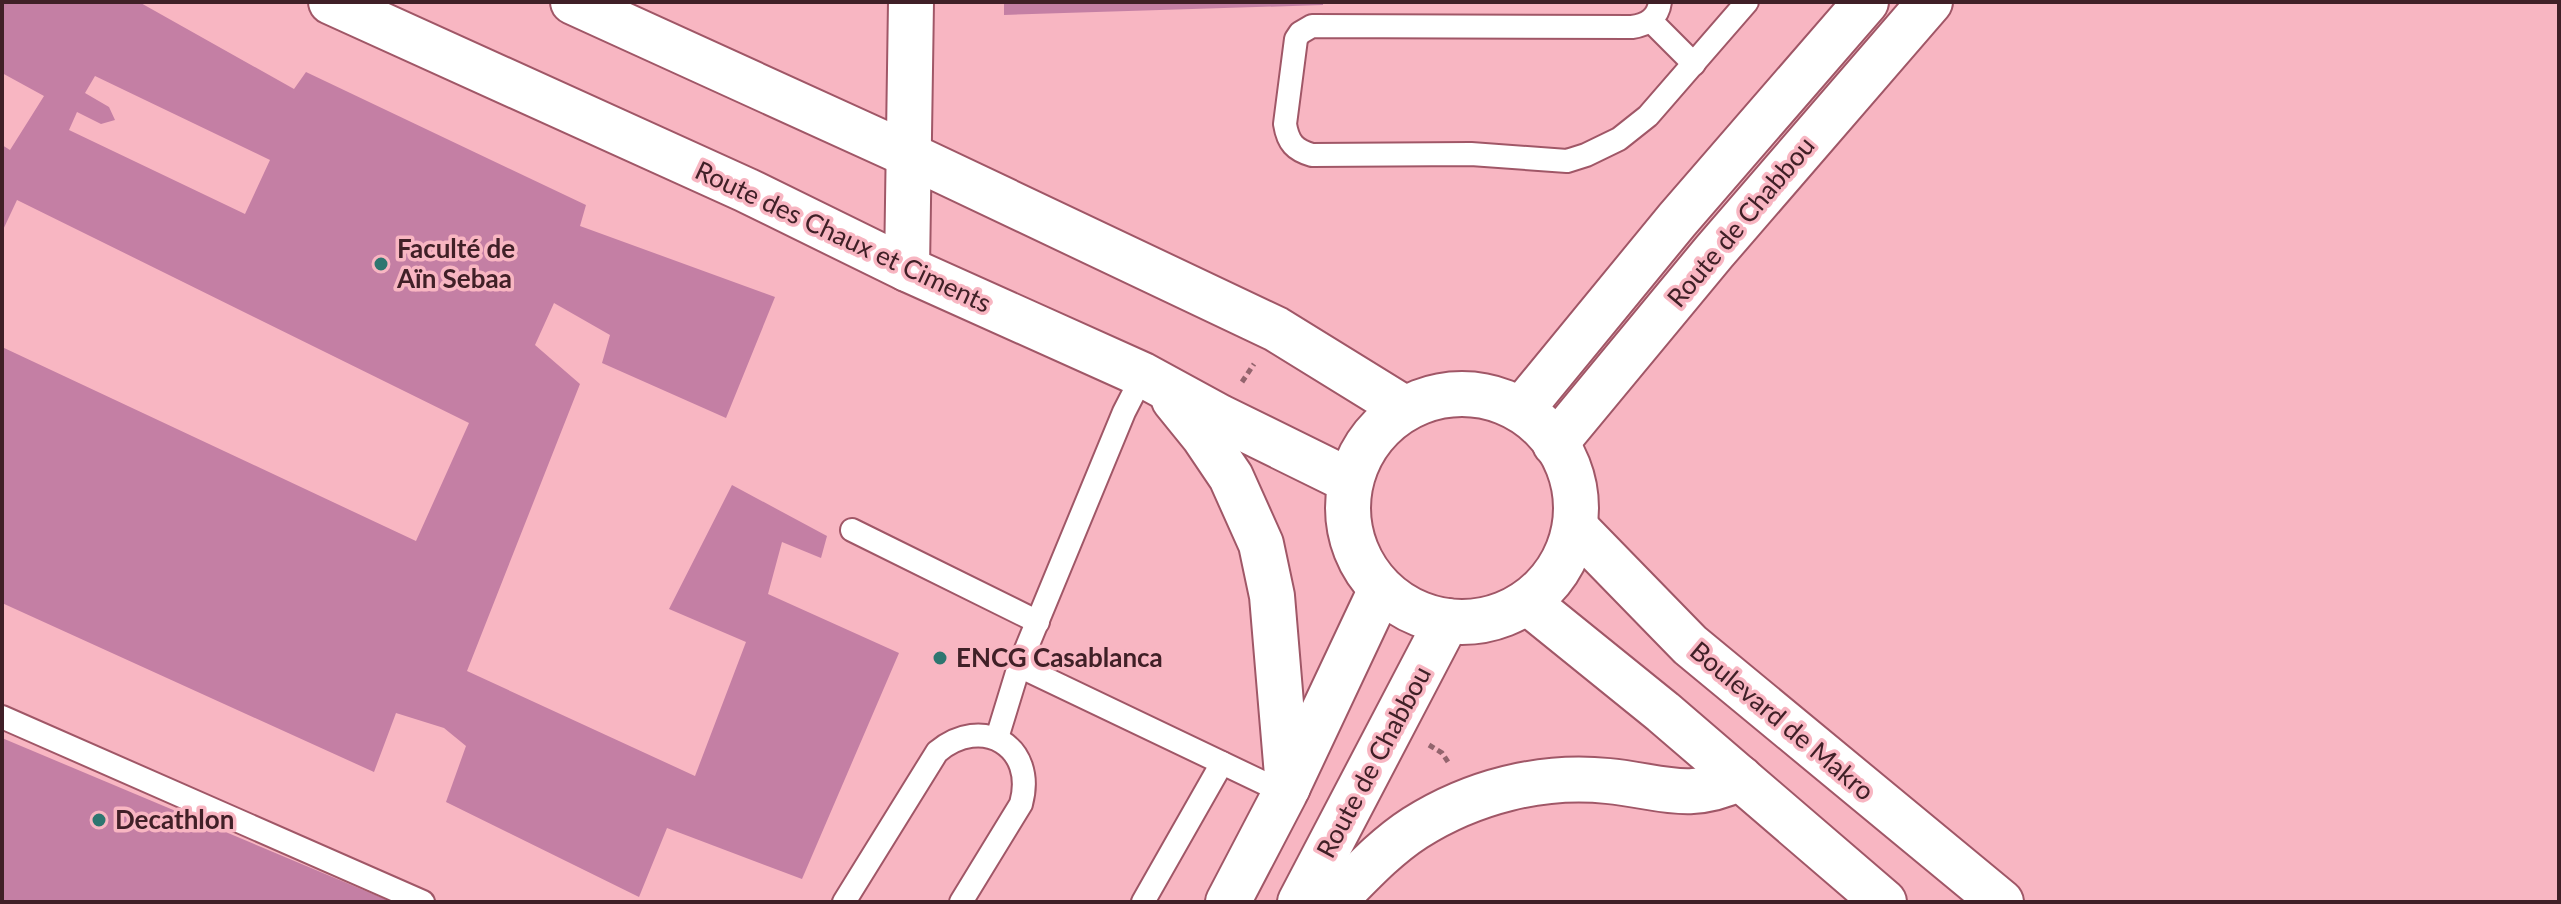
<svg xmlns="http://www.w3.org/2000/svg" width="2561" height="904" viewBox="0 0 2561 904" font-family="Lato,sans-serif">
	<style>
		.building { fill: #c47fa4; fill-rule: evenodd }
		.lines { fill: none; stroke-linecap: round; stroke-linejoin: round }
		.service-casing { stroke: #a05767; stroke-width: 26 }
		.minor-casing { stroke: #a05767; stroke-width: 48 }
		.tertiary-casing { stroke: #a05767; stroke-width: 48 }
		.path { stroke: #93646d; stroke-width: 5; stroke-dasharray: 6 4; stroke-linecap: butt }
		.service { stroke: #fff; stroke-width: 22 }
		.minor { stroke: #fff; stroke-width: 44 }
		.tertiary { stroke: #fff; stroke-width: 44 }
		.poi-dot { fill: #2e7670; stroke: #f8b6c2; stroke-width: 3 }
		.labels { text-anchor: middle; stroke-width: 7; stroke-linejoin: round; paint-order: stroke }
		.street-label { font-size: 26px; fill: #402027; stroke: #f8b6c2 }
		.poi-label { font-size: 26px; font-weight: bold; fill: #402027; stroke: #f8b6c2; text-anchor: start }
	</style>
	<rect width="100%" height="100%" fill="#f8b6c2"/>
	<g class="building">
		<path d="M2 2H139L294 89 306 72 586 205 580 226 775 297 726 418 602 363 610 335 554 303 535 345 580 384 467 671 695 776 746 642 669 609 732 485 827 536 821 558 782 542 768 594 899 653 802 879 667 828 639 897 446 802 466 746 444 728 396 713 374 772 2 603V347L416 541 469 423 17 200 2 232V145L10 150 44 96 2 73ZM95 76 270 160 245 214 69 130 77 112 101 124 115 120 109 107 85 93Z"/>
		<polygon points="1004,2 1323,2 1323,5 1004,15"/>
		<polygon points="2,738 392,902 2,902"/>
	</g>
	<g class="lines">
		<defs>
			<g id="service">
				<path d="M1660 2C1658 18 1647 25 1632 27L1312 26 1300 33 1296 39 1285 124C1288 143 1295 150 1312 155L1471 154 1567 161 1586 155 1619 139 1648 116 1747 2"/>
				<polyline points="1651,21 1694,64"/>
				<polyline points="852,530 1038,622"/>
				<polyline points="1019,666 1285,793"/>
				<polyline points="2,717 423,902"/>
				<polyline points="997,738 1019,666 1124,412 1143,375"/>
				<path d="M844 902 937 752C982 714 1037 746 1021 804L961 902"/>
				<polyline points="1143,902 1222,763"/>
			</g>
			<polyline id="minor" points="907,269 911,2"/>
			<g id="tertiary">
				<polyline points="331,2 746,190 907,269 1143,375 1220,417 1350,481"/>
				<polyline points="573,2 909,155 1276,329 1404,408"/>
				<circle cx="1462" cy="508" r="114"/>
				<polyline points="1174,400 1204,437 1231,477 1261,544 1272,596 1288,787"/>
				<polyline points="1521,410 1677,220 1866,2"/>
				<polyline points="1555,444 1714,252 1930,2"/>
				<polyline points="1575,527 1690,645 2001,902"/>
				<polyline points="1527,602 1663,712 1884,902"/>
				<polyline points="1228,902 1285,793 1381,589"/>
				<polyline points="1300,902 1447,621"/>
				<path d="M1333 902C1359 876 1384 848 1415 828 1472 792 1541 774 1608 781 1661 786 1688 803 1740 778"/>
			</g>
		</defs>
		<use href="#service" class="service-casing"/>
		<use href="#minor" class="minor-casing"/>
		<use href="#tertiary" class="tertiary-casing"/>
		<g class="path">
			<polyline points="1242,382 1254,364"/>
			<polyline points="1429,745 1442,753 1450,765"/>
		</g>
		<use href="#service" class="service"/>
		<use href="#minor" class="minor"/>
		<use href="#tertiary" class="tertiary"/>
	</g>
	<g class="poi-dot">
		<circle cx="381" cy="264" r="8"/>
		<circle cx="940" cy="658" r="8"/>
		<circle cx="99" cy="820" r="8"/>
	</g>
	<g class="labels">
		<g class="street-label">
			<text transform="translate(1741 222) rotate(-50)" y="9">Route de Chabbou</text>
			<text transform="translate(843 237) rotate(25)" y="9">Route des Chaux et Ciments</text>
			<text transform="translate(1782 721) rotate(40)" y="9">Boulevard de Makro</text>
			<text transform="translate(1374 762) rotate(-62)" y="9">Route de Chabbou</text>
		</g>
		<g class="poi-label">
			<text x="397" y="258">Faculté de<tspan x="397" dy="30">Aïn Sebaa</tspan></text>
			<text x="956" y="667">ENCG Casablanca</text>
			<text x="115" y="829">Decathlon</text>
		</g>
	</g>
	<rect width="2561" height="904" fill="none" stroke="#402027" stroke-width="8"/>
</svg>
